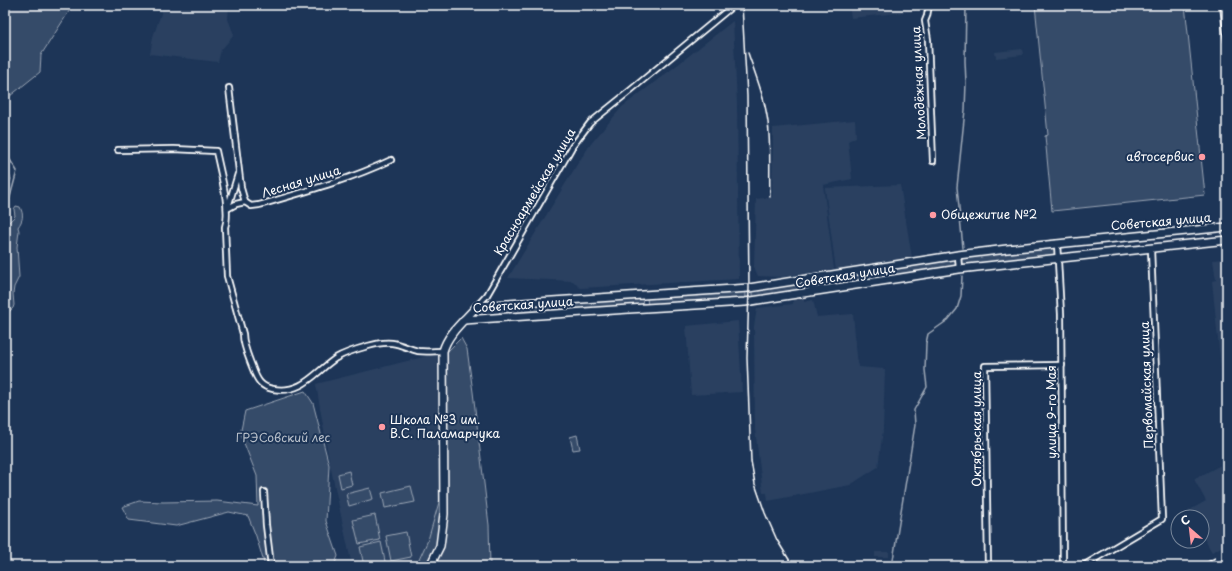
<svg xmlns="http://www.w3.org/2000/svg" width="1232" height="571" viewBox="0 0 1232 571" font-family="'Playpen Sans',sans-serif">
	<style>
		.built { fill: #2a4161 }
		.green { fill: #364b69; stroke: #9aa5b4 }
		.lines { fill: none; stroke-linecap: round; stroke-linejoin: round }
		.stream { stroke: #a0aab8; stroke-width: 1.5 }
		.minor-casing { stroke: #fff; stroke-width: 8 }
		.secondary-casing { stroke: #fff; stroke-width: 10 }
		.minor { stroke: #1d3557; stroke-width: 4.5 }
		.secondary { stroke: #1d3557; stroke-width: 7 }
		.rail { stroke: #fff; stroke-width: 1.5 }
		.poi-dot { fill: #ff9aa2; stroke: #1d3557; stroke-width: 1.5 }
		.labels { text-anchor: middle; stroke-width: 4; stroke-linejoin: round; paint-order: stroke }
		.street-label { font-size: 12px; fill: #fff; stroke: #1d3557 }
		.poi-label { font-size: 12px; fill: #fff; stroke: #1d3557; text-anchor: start }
		.park-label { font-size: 12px; fill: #b9c0ca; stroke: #1d3557 }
	</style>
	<rect width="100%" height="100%" fill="#1d3557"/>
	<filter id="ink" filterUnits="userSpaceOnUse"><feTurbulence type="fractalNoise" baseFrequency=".025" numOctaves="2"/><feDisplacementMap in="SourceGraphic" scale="8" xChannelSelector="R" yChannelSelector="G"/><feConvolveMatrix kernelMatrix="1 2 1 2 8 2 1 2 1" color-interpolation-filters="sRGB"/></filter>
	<g filter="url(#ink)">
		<g class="built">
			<polygon points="164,5 229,5 228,19 234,35 221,50 218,62 150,54 153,37"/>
			<polygon points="849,5 916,5 916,11 851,18"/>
			<polygon points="733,21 737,104 739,279 580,288 573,281 508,278 578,163 590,145 622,107 676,66"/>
			<polygon points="1022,49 1023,55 996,58 995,52"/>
			<polygon points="855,120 856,137 848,141 852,179 823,185 834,269 782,277 758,276 754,267 756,199 772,197 773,128"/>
			<polygon points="900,185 912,258 836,270 825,188"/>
			<polygon points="1227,259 1227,427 1212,281 1216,280 1213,260"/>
			<polygon points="804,298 804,302 813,300 817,317 853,314 858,367 885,369 883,430 878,467 850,485 768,501 767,493 763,493 755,429 754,326 757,308 793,304 793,299"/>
			<polygon points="738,321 742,392 691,395 686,326"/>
			<polygon points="439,353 440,510 426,566 352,566 329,460 316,384"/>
			<polygon points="1227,462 1227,547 1225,545 1212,552 1202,535 1202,517 1192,517 1188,511 1206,501 1194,479"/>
			<rect x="875" y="552" width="14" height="5"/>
		</g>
		<g class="green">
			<polygon points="5,5 73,5 41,55 40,72 5,100"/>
			<polygon points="1035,5 1185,5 1205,195 1052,211 1045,136 1048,135"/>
			<polygon points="5,170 8,172 11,179 10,182 5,184"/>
			<path d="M16 206 20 207C24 215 23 220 18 227L19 231 17 247 19 277 14 287 13 294 14 305 13 308 5 316V252L7 242 5 233V228L7 224 15 216 14 209Z"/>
			<polygon points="1055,246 1056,257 961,267 960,257"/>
			<polygon points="957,258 958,267 814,289 812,281"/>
			<polygon points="807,282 809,290 753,298 753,290"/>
			<polygon points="746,291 746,298 648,306 647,298"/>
			<polygon points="642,298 643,306 500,315 499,307"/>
			<polygon points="461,338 467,349 473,392 489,525 490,566 422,566 418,562 428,540 442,492 441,364 448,351"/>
			<polygon points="305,391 313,403 329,465 326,521 338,556 334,566 265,566 256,536 248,516 229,512 176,526 129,520 122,507 139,501 163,502 217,501 258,506 257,476 242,438 241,430 245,411"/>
			<polygon points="577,435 580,449 573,450 570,437"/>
			<polygon points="349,471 352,485 341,488 338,474"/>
			<polygon points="411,486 415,502 385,508 382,493"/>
			<polygon points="370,488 373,499 349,506 346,494"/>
			<polygon points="375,515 380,540 359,544 353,520"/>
			<polygon points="406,532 411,557 391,561 386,536"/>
			<polygon points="381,542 386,566 364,566 360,547"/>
		</g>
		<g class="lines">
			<g class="stream">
				<polyline points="5,152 17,171 10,197 5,204"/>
				<polyline points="963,248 957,187 965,110 966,83 965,61 966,5"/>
				<polyline points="892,566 915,425 914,410 927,387 925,370 926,343 928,334 948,320 957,309 961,296 962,276"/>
			</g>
			<defs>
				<g id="minor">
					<polyline points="929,5 927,16 925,21 928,40 933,161"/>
					<polyline points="1223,5 1227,40"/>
					<path d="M229 88 241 188 245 202 251 206 259 205C304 192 349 180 391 160"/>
					<path d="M118 150 174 149 216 151C220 171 231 209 225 227L227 276 243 334C243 346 249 358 253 369 257 380 261 387 273 389 303 394 315 372 336 358 346 352 357 349 368 346 375 344 384 342 392 343 401 344 409 349 418 351 426 352 435 351 443 351"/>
					<polyline points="228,207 238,174"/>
					<polyline points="227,209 236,204 245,202"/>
					<polyline points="1057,243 1061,314 1063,566"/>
					<polyline points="958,255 959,269"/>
					<polyline points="809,279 812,292"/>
					<polyline points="477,306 487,295 572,147 590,123 626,94 729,9"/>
					<polyline points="264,492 266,525 271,566"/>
					<polyline points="988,566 985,366 1062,365"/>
					<polyline points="1083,566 1162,519 1151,249"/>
				</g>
				<g id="secondary">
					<polyline points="464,320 629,309 745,302 959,269 1227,240"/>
					<path d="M430 566 440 546 444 514 443 351C448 333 465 320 477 306L749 288 958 255 1007 249 1227 227"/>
				</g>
			</defs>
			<use href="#minor" class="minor-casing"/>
			<use href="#secondary" class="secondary-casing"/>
			<use href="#minor" class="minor"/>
			<use href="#secondary" class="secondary"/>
			<g class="rail">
				<polyline points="742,5 747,96 749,288 747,358 751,461 755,484 765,513 777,540 793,566"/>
				<path d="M748 53C756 76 765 99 768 122 771 147 769 172 770 197"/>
				<polyline points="1201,566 1215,558"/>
				<polyline points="1211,566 1227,558"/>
			</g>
		</g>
	</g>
	<g class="poi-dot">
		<circle cx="1202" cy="157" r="4"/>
		<circle cx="933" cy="215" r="4"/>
		<circle cx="382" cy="427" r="4"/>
	</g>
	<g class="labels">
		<g class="street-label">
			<text transform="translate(919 83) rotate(-93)" y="4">Молодёжная улица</text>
			<text transform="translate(301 182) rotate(-17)" y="4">Лесная улица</text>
			<text transform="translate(535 192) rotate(-59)" y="4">Красноармейская улица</text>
			<text transform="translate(1161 222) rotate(-5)" y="4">Советская улица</text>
			<text transform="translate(845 276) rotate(-9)" y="4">Советская улица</text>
			<text transform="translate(523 305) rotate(-4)" y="4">Советская улица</text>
			<text transform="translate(1147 385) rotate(-92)" y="4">Первомайская улица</text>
			<text transform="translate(1052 412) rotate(-90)" y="4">улица 9-го Мая</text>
			<text transform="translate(977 429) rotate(-90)" y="4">Октябрьская улица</text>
		</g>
		<g class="poi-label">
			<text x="1194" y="161" text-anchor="end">автосервис</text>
			<text x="941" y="219">Общежитие №2</text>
			<text x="390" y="424">Школа №3 им.<tspan x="390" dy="14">В.С. Паламарчука</tspan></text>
		</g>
		<g class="park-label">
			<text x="283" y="442">ГРЭСовский лес</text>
		</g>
	</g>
	<rect width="1232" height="571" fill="none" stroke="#1d3557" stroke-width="20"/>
	<rect x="10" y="10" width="1212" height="551" fill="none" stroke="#fff" stroke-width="1.5" filter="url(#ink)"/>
	<g transform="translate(1190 529) rotate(332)"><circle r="19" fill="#1d3557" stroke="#77869a"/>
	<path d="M0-3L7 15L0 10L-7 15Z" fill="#ff9aa2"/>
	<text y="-6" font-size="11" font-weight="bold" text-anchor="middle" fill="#ffffff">С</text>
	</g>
</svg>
